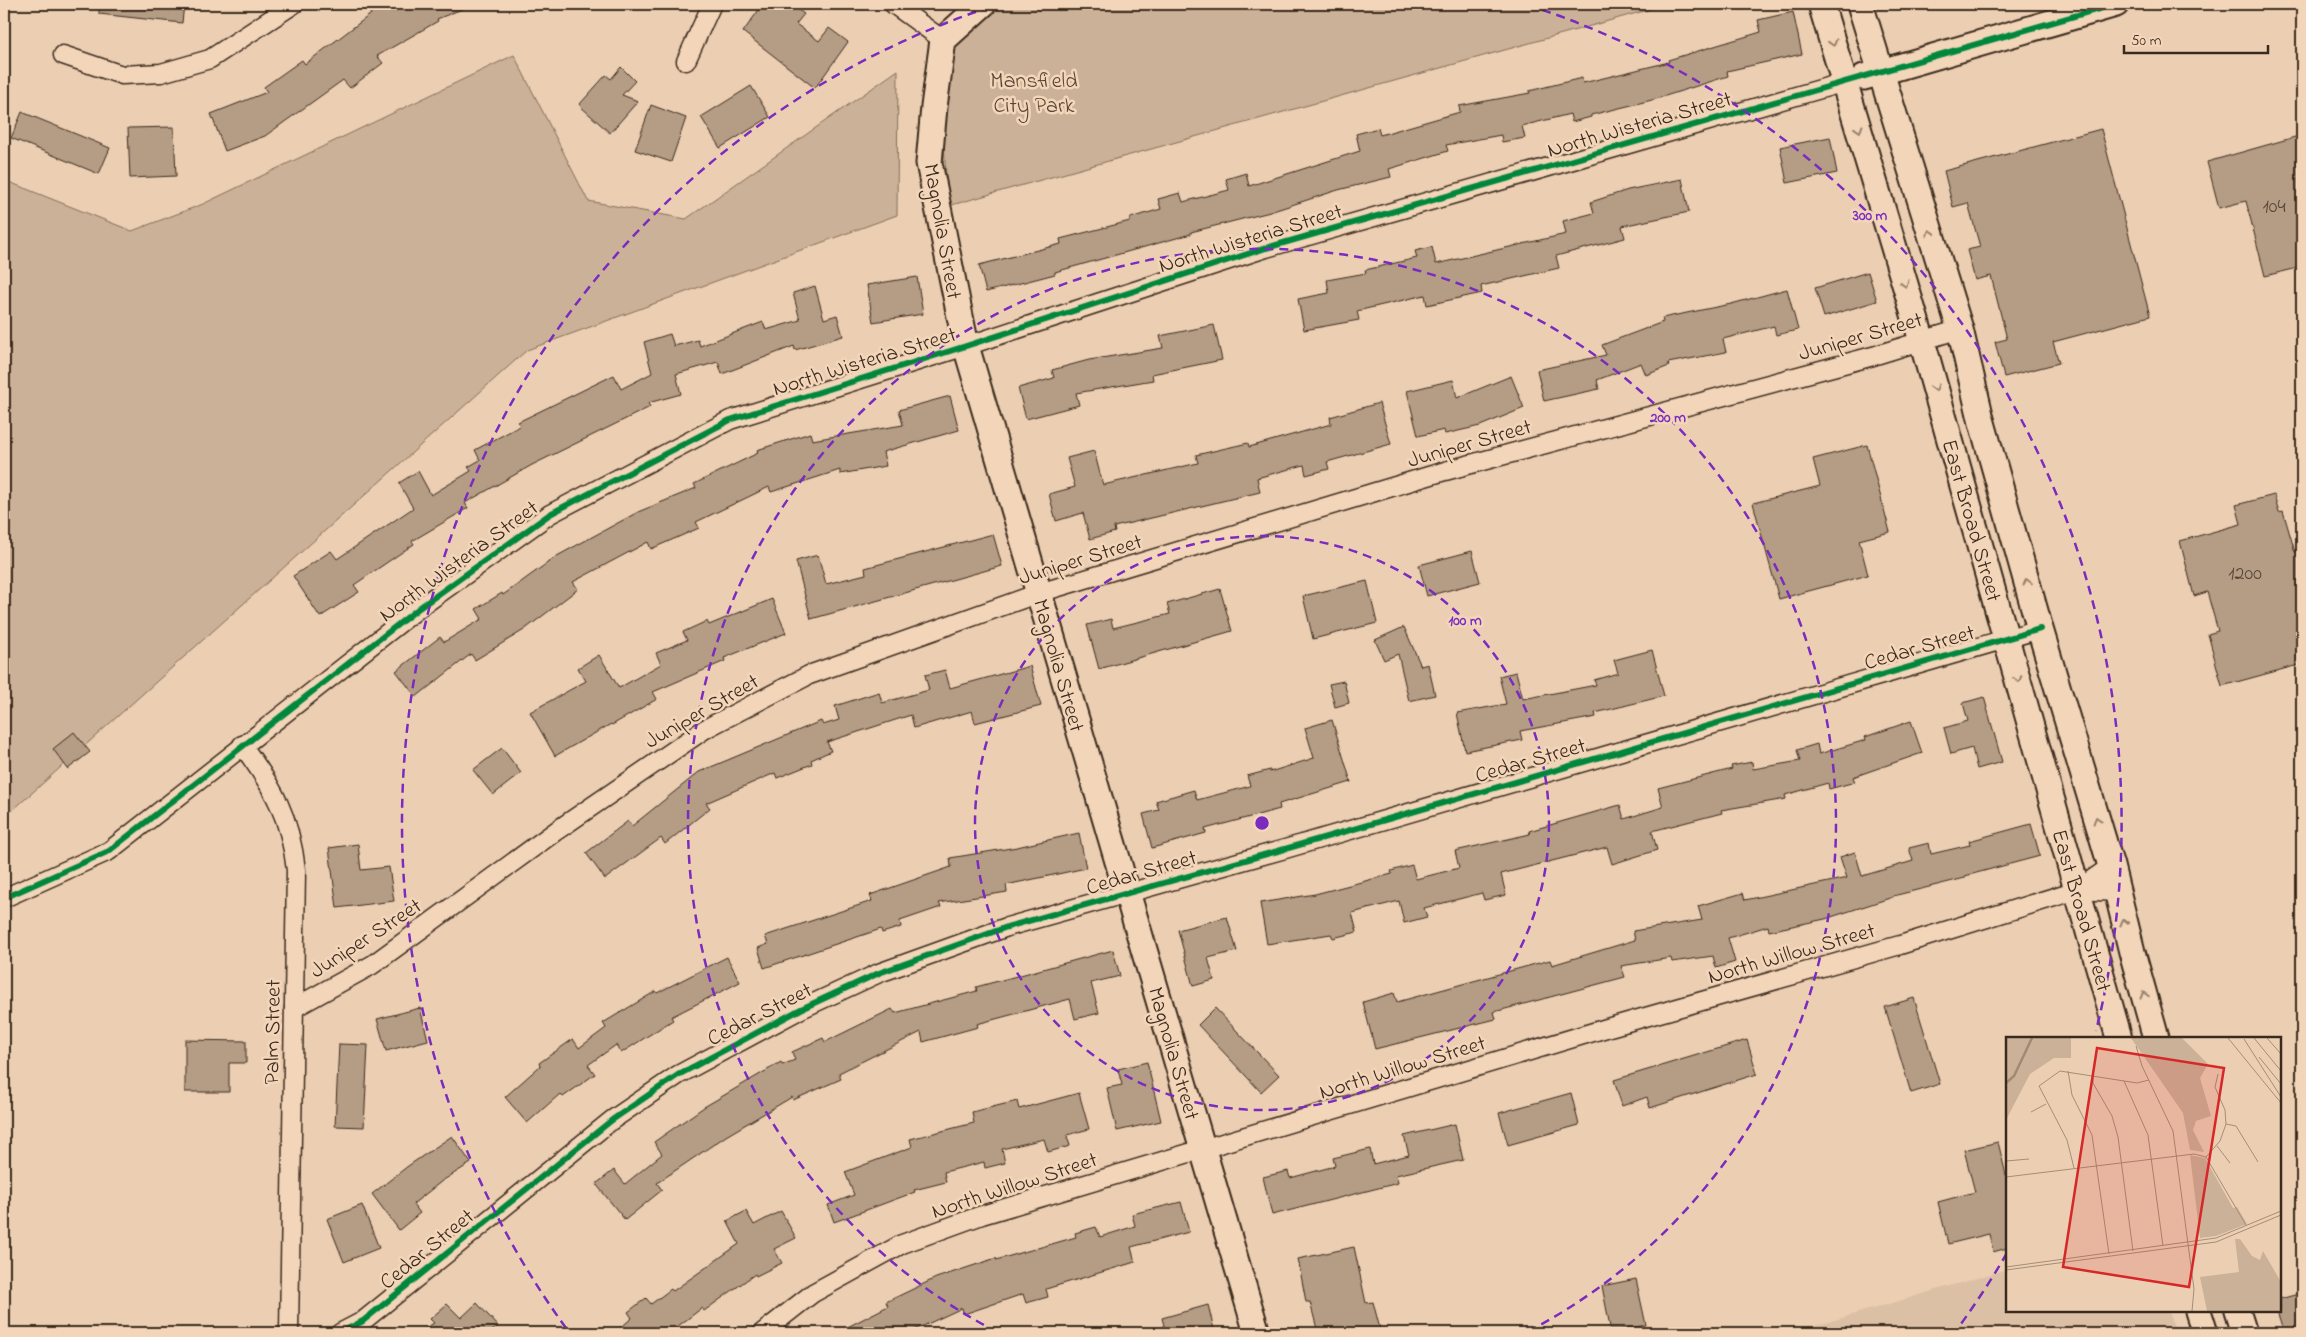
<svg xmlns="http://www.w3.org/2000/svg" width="2306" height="1337" viewBox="0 0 2306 1337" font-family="'Indie Flower',sans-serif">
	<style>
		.built { fill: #dbc0a5 }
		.green { fill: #cbb197; stroke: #836e5a }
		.building { fill: #b49c85; stroke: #3b2a1e }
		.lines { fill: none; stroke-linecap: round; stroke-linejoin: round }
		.street-casing { stroke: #3b2a1e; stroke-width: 21 }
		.secondary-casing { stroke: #3b2a1e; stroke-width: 29 }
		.street { stroke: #f3d6b9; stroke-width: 18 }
		.secondary { stroke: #f3d6b9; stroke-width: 25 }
		.cycleway-casing { stroke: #f3d6b9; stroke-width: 9 }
		.cycleway { stroke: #00873e; stroke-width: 6 }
		.oneway { stroke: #97806c }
		.ring { fill: none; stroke: #7b2cbf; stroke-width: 2.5; stroke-dasharray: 9 6 }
		.labels { text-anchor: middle; stroke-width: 5; stroke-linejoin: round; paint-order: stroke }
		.number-label { font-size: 20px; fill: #594638 }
		.park-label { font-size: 22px; fill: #584536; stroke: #f3d6b9 }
		.street-label { font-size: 22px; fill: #3b2a1e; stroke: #f3d6b9 }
		.inset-river { fill: none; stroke: #a18974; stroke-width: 2.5 }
		.inset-road { fill: none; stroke: #a58d77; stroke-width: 1 }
		.view { fill: #d62828; fill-opacity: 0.15; stroke: #d62828; stroke-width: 2.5 }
		.inset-edge { fill: none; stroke: #3b2a1e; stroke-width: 2.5 }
		.centre { fill: #7b2cbf; stroke: #f3d6b9; stroke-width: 2.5 }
		.ring-label { font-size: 15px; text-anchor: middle; font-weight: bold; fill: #7b2cbf; stroke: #f3d6b9; stroke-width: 5; stroke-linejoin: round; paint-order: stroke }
	</style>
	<rect width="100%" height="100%" fill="#eccfb3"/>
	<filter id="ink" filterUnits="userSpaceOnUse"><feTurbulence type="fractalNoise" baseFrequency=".02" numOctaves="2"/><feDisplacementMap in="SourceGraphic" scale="10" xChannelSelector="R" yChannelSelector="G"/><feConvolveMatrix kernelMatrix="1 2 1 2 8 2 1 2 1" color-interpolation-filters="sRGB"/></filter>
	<g filter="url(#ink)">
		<polygon class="built" points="2007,1269 2007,1311 2169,1311 2176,1333 1791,1333"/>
		<g class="green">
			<polygon points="1003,4 1669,4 948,206 942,113 952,44"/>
			<polygon points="514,55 588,201 686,219 898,70 897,215 527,350 4,818 4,180 132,231 203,204"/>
		</g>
		<g class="building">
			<polygon points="99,4 184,4 182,23 99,14"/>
			<polygon points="381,4 472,5 437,19 438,21 377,56 383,63 350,88 343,80 265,136 225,151 211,114 267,92 264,87 302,60 305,64 371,14 369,11"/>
			<polygon points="763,4 790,4 804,14 796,24 819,41 829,28 848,42 815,88 743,32"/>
			<polygon points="1793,12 1802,54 1727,71 1728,76 1656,99 1591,115 1591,117 1572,122 1570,114 1522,126 1525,138 1502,142 1501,135 1446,145 1448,151 1389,169 1391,177 1338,190 1270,212 1191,232 1191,234 1055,272 1055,274 986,292 979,265 1061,244 1060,239 1130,221 1130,218 1161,209 1158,199 1180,193 1183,202 1229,190 1226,179 1246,173 1249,186 1360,151 1356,134 1378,128 1380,135 1460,112 1459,106 1530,93 1529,91 1582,78 1583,83 1669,62 1668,60 1761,32 1758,20"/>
			<polygon points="621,67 635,81 622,95 638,101 610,133 579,105 606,75 611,79"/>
			<polygon points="751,86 770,117 720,148 701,117"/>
			<polygon points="651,105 686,118 671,162 635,150"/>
			<polygon points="22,112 110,148 99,174 11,138"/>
			<polygon points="174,127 176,176 130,178 128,128"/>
			<polygon points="2101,129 2150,316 2053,342 2059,363 2004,377 1995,342 2007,339 1991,276 1975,280 1967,250 1980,247 1968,203 1953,207 1944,171"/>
			<polygon points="2302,135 2302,267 2265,276 2246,201 2219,208 2207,162"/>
			<polygon points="1830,137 1837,173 1787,183 1780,147"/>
			<polygon points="1682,179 1689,212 1622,226 1625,238 1556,256 1559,268 1481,286 1482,293 1427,305 1425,295 1357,311 1359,320 1304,330 1298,299 1329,293 1327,280 1366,273 1365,270 1417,258 1415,251 1432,247 1436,264 1566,234 1563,221 1594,213 1591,202 1628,190"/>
			<polygon points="1868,272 1877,301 1824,317 1815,288"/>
			<polygon points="917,277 923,314 873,322 867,285"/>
			<polygon points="815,286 824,319 837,315 843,336 795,350 794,346 722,374 718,362 676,374 681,394 648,403 650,407 532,465 465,503 468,508 412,541 414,544 354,585 359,592 320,617 293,576 331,551 337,559 413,508 399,483 418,471 431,495 471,471 468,467 480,460 475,450 520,426 518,422 614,375 621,389 652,373 644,342 670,334 674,346 698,340 700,346 763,322 766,330 800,320 793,293"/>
			<polygon points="1787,289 1798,330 1776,335 1774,326 1723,339 1726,352 1668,363 1669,366 1646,375 1641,363 1597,380 1599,389 1544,401 1537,370 1606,355 1602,345 1663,322 1662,318 1731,304"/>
			<polygon points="1214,325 1222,360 1152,374 1153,380 1076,393 1079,405 1026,419 1018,388 1054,378 1052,370 1089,360 1163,348 1160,336"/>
			<polygon points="1511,376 1524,408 1480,426 1445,434 1444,430 1418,436 1407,391 1453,380 1457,398"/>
			<polygon points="950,396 959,430 883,452 886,466 840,474 840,470 771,492 769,487 696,522 699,528 651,549 648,542 573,582 578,589 524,630 475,660 471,654 416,697 396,671 440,637 444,642 482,619 476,609 502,593 503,595 557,556 638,512 696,488 694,484 758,453 757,450 810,433 812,440 903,425 899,410"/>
			<polygon points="1379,403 1391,444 1327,462 1329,469 1306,475 1304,465 1257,478 1260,492 1114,527 1115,532 1090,539 1083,513 1056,521 1049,494 1075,487 1067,458 1094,451 1103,485 1198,463 1196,455 1248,443 1249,447 1331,424 1330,417"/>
			<polygon points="1867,445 1890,532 1859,540 1868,575 1779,599 1753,503 1820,486 1813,459"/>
			<polygon points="2274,495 2279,512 2283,511 2295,552 2302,550 2302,664 2222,686 2208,634 2218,631 2207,592 2194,596 2180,541 2241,524 2236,505"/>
			<polygon points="993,534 1002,566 811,619 796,561 818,555 826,584 866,574 865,568"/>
			<polygon points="1472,551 1480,582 1427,596 1419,565"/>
			<polygon points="1367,581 1377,623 1313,639 1303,596"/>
			<polygon points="1220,589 1232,631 1099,669 1087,625 1111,619 1113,628 1170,614 1167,604"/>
			<polygon points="772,599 786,633 724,658 725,661 653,692 657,699 612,725 611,724 555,756 530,712 586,681 578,668 599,655 619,688 661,664 656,653 687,640 683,632 707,621 709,625"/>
			<polygon points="1404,627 1421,666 1428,664 1435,695 1409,701 1398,654 1384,660 1375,640"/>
			<polygon points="1652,650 1664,696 1595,713 1596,717 1520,731 1522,740 1465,751 1457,713 1506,704 1499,676 1516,672 1523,699 1596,685 1594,680 1618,673 1614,660"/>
			<polygon points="1030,666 1041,706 975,723 972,711 914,728 911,715 827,742 831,751 811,760 812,764 777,778 775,773 706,803 710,808 665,844 661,838 605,879 586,853 628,821 632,826 699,772 821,721 823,725 839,720 835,706 879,692 882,703 929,690 925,675 945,670 950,688"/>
			<polygon points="1344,681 1349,703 1335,707 1329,684"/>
			<polygon points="1984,697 2002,762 1977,769 1972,748 1951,754 1944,728 1968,721 1963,703"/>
			<polygon points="1332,720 1351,782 1279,804 1280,809 1205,829 1206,833 1152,848 1143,814 1159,810 1156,801 1194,790 1197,800 1250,786 1247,776 1270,770 1270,772 1314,758 1305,728"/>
			<polygon points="1911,721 1922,753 1853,777 1855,782 1829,789 1828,783 1785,795 1786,799 1721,810 1722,813 1652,831 1657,850 1612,864 1607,847 1501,874 1506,895 1484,900 1482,893 1424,908 1427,917 1404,923 1399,901 1352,913 1357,932 1333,938 1331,934 1267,944 1260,903 1315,894 1392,874 1391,871 1412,865 1416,879 1459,868 1455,851 1530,834 1529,831 1620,805 1624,819 1663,807 1658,788 1732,769 1731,766 1752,762 1753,769 1800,761 1797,750 1817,744 1819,754 1866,740 1865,737"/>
			<polygon points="74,732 90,752 68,769 53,749"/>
			<polygon points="502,748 521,773 493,795 473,770"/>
			<polygon points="2031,824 2040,856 1965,876 1965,878 1893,896 1893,897 1825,919 1769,931 1768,926 1728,938 1735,962 1716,968 1713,956 1672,962 1671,958 1621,966 1625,977 1494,1012 1496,1019 1375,1049 1363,1002 1394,993 1397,1002 1550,960 1552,965 1635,940 1633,931 1702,920 1698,906 1743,893 1745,900 1847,878 1840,857 1855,852 1862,876 1913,861 1909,848 1929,843 1931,854 1970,845 1969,841"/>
			<polygon points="1079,833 1086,868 1006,885 1007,892 939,903 941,907 900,921 901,927 882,933 881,929 764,968 758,948 768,944 765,936 872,901 870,895 951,867 950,858 1017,847"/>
			<polygon points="358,844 361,870 389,867 394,901 337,908 329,848"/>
			<polygon points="1227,917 1237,951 1208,958 1214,980 1193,986 1178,930"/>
			<polygon points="1113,950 1120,976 1091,983 1099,1013 1075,1019 1070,999 977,1024 978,1027 923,1042 921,1032 839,1073 841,1079 793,1100 792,1097 726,1136 657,1183 662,1190 625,1220 596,1184 614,1170 625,1184 662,1154 654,1142 704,1107 781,1062 782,1065 795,1060 792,1052 823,1038 825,1042 892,1009 895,1013 977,991 976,987"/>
			<polygon points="727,957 740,982 671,1017 673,1020 621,1053 616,1045 588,1065 595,1074 563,1097 560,1094 527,1123 505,1097 540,1066 539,1063 573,1039 579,1048 606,1028 603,1023 656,991 657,993"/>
			<polygon points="1914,998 1940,1084 1911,1093 1885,1007"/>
			<polygon points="420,1008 428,1040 386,1051 377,1019"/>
			<polygon points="1215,1008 1279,1075 1261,1092 1198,1025"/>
			<polygon points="185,1040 246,1041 246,1063 229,1063 229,1092 185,1092"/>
			<polygon points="1747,1040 1757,1074 1650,1108 1647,1097 1622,1106 1614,1080"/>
			<polygon points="339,1044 368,1045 364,1127 335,1126"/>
			<polygon points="1147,1062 1161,1121 1117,1131 1107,1088 1122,1085 1118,1069"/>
			<polygon points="1079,1093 1089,1129 1067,1135 1070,1146 1048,1152 1044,1139 1002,1149 1005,1163 985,1168 984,1162 944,1172 946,1182 914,1190 915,1192 834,1222 828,1205 854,1195 845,1172 912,1147 910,1139 974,1123 972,1112 1017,1101 1019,1109"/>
			<polygon points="1571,1093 1579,1125 1508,1145 1499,1113"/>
			<polygon points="1455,1124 1463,1160 1396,1175 1398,1183 1272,1215 1263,1177 1288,1171 1290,1178 1335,1166 1333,1158 1370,1149 1373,1164 1409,1155 1404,1136"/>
			<polygon points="452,1136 471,1163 442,1181 413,1204 420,1213 399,1230 372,1194 408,1166"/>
			<polygon points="1998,1142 2007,1179 2007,1248 1993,1252 1989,1234 1948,1244 1938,1202 1975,1192 1964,1150"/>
			<polygon points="1181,1202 1189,1232 1131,1247 1135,1262 1046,1289 1048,1297 1026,1303 1023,1294 964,1314 962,1308 908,1333 836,1333 888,1306 886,1302 936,1278 996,1258 996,1260 1076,1237 1075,1233 1096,1227 1100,1237 1135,1226 1132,1214"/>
			<polygon points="362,1205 379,1248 344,1262 327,1219"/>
			<polygon points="746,1211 754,1225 781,1211 796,1238 774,1249 782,1263 756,1276 755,1274 704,1311 702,1308 669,1333 614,1333 632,1318 628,1312 646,1298 651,1304 671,1289 673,1291 739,1244 727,1221"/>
			<polygon points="1354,1247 1366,1303 1373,1302 1381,1333 1318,1333 1310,1302 1306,1302 1298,1259"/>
			<polygon points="1636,1279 1646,1325 1611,1332 1602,1286"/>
			<polygon points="2302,1293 2302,1333 2284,1333 2277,1311 2280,1311 2280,1299"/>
			<polygon points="477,1303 498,1326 490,1333 417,1333 434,1323 430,1319 447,1304 461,1318"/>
			<polygon points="1208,1305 1215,1333 1166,1333 1162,1318"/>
		</g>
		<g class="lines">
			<defs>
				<g id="street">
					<polyline points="893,4 943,40"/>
					<polyline points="63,55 122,75 161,73 210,59 294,4"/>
					<polyline points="686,61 712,4"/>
					<path d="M242 745C274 788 290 817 296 870L289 1333"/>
					<polyline points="2077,890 2117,892"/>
					<polyline points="4,898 109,851 419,608 550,514 730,420 966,346 1266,248 1845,82"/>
					<polyline points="294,1008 372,965 556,831 705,729 809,675 1039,593 1445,471 1873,356 1960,329"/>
					<polyline points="340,1333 363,1321 612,1120 678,1075 801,1009 879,973 1007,927 1285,849 2040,629"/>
					<polyline points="762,1333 813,1293 902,1244 982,1215 1610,1027 1900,945 2077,890 2111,866"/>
				</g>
				<g id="secondary">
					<polyline points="983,4 943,40 934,107 929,163 966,346 1257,1333"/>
					<polyline points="1821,4 1922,341 2119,1038"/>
					<polyline points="1860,4 1960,329 1981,419 2040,629 2111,866 2132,952 2156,1038"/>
					<polyline points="1864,77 2116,4"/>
					<polyline points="2198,1311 2205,1333"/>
					<polyline points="2237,1311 2244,1333"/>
				</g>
			</defs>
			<use href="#street" class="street-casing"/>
			<use href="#secondary" class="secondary-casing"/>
			<use href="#street" class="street"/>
			<use href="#secondary" class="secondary"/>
			<defs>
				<g id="cycleway">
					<polyline points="4,898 109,851 419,608 550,514 730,420 966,346 1266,248 2116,4"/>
					<polyline points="340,1333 363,1321 612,1120 678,1075 801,1009 879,973 1007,927 1285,849 2040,629"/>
				</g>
			</defs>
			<use href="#cycleway" class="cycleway-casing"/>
			<use href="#cycleway" class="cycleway"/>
		</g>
		<defs><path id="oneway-chevron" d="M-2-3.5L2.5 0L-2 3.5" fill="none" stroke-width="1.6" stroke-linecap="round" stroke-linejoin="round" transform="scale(1.25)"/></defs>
		<g class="oneway">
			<use href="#oneway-chevron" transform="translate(1833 43) rotate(73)"/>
			<use href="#oneway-chevron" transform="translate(1859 129) rotate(73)"/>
			<use href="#oneway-chevron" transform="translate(1930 233) rotate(-107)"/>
			<use href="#oneway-chevron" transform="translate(1905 284) rotate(73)"/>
			<use href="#oneway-chevron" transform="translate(1935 388) rotate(74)"/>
			<use href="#oneway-chevron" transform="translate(2027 582) rotate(-105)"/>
			<use href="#oneway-chevron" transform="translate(2018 679) rotate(74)"/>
			<use href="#oneway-chevron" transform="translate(2097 820) rotate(-107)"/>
			<use href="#oneway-chevron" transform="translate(2124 922) rotate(-104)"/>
			<use href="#oneway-chevron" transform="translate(2144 995) rotate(-106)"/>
		</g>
	</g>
	<g class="ring">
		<circle cx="1262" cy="823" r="287"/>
		<path d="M997 1332A574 574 0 1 1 1527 1332"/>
		<path d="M2007 1253A860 860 0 0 1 1958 1328M566 1328A860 860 0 0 1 996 5M1528 5A860 860 0 0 1 2096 1031"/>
	</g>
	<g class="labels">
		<g class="number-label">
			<text x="2274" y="212">104</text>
			<text x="2245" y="579">1200</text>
		</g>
		<g class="park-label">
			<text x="1034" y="87">Mansfield<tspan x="1034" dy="25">City Park</tspan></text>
		</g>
		<g class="street-label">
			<text transform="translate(1639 123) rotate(-16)" y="8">North Wisteria Street</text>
			<text transform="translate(944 231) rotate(80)" y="8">Magnolia Street</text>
			<text transform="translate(1250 237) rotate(-17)" y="8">North Wisteria Street</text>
			<text transform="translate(1860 335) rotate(-16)" y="8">Juniper Street</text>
			<text transform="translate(864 360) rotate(-17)" y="8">North Wisteria Street</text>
			<text transform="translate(1469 442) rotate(-16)" y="8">Juniper Street</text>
			<text transform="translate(1973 520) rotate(74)" y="8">East Broad Street</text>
			<text transform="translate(1080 558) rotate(-17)" y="8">Juniper Street</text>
			<text transform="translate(458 560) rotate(-36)" y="8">North Wisteria Street</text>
			<text transform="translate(1919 646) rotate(-16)" y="8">Cedar Street</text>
			<text transform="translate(1060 665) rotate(74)" y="8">Magnolia Street</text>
			<text transform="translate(701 710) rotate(-30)" y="8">Juniper Street</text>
			<text transform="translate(1530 759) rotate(-16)" y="8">Cedar Street</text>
			<text transform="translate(1141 871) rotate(-16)" y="8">Cedar Street</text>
			<text transform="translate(2083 910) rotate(74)" y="8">East Broad Street</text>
			<text transform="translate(365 937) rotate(-33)" y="8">Juniper Street</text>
			<text transform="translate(1791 952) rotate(-16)" y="8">North Willow Street</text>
			<text transform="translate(759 1013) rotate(-27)" y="8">Cedar Street</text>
			<text transform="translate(271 1032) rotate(-89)" y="8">Palm Street</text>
			<text transform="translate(1175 1053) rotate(74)" y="8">Magnolia Street</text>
			<text transform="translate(1402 1066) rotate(-17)" y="8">North Willow Street</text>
			<text transform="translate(1014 1184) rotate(-18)" y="8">North Willow Street</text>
			<text transform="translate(426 1248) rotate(-39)" y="8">Cedar Street</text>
		</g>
	</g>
	<g transform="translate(2006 1037)">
		<rect width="275" height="275" fill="#eccfb3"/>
		<path d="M0 1H65V21H48L24 37 0 83ZM125 1H176L202 27 194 41 205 79 190 84 187 93 198 115 184 113 177 76ZM184 118 199 121 227 171 231 170 241 187 210 199 194 201ZM229 202H234L246 219 254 223 257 214 275 245V274H201L194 240 233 235Z" fill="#cbb197"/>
		<path class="inset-river" d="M0 46 8 39 26 1"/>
		<path class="inset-road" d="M222 1 275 66M248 1 275 34M261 1 275 17M238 2 275 60M130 9 136 29 167 94 188 252 186 274M253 20 275 47M62 34 66 58 86 98 103 217M87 39V46L106 79 112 100 127 214M118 44 142 98 157 209M25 75 40 67M220 87 230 89 252 125M211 109 224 126M200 120 214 104 220 87 219 73 209 50 212 37M0 124 23 122M68 131 61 103 33 49 54 34 131 46 143 43M0 140 188 117 200 120 240 188M0 230 210 201 275 174M0 233 210 205 275 178"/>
		<path class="view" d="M91 11 218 31 183 250 57 230Z"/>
		<rect width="275" height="275" class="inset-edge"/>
	</g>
	<circle cx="1262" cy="823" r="8" class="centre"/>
	<g class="ring-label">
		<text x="1870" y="220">300 m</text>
		<text x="1668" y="422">200 m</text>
		<text x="1465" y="625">100 m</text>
	</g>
	<rect width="2306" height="1337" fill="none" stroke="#f3d6b9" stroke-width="20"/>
	<rect x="10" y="10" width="2286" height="1317" fill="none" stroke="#3b2a1e" stroke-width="2" filter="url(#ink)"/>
	<path d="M2124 45v8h144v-8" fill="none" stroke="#3b2a1e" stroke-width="2.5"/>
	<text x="2131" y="45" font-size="15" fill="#3b2a1e" stroke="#f3d6b9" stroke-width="4" paint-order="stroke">50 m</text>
</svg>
